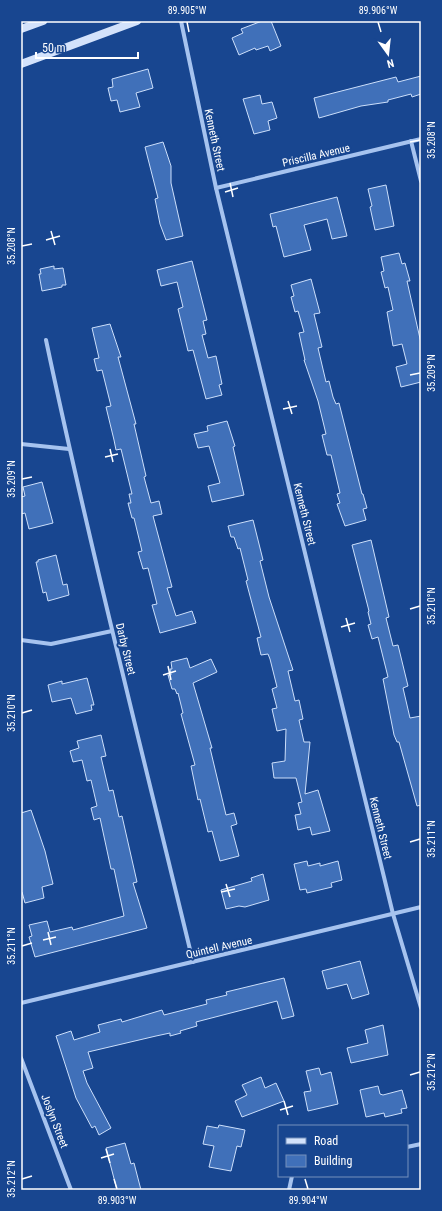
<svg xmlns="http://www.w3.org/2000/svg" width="442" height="1211" viewBox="0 0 442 1211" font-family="'Roboto Condensed',sans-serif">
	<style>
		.building { fill: #4070b9; stroke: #ccdffb }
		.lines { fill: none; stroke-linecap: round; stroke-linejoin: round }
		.minor { stroke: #a6c3ef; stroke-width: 4 }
		.secondary { stroke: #d3e2fb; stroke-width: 8 }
		.ticks { fill: none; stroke: #fff; stroke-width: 1.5 }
		.labels { text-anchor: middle; stroke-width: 4; stroke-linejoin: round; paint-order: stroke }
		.street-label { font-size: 11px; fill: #fff; stroke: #184690 }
		.neatline { fill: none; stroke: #fff; stroke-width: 1.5 }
		.ticks-label { font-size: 10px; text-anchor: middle; fill: #fff }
	</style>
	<rect width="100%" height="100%" fill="#184690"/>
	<g class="building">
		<polygon points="262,21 271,21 281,46 270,51 268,46 256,50 255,48 239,55 232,38 243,33 241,29"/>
		<polygon points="148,69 153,88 136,93 140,107 120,112 117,100 111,101 108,88 113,87 112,79"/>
		<polygon points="421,76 421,94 412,97 411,94 388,100 388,102 361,106 319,118 314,98 396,77 398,82"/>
		<polygon points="260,95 262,104 272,102 277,118 268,121 270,130 254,134 243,99"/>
		<polygon points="163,142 171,166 171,183 183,236 166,240 160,224 155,199 158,198 145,147"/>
		<polygon points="386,185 394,226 375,230 370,207 372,206 368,189"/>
		<polygon points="337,197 347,236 332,239 327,219 304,225 311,250 284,257 276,226 273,227 270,214"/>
		<polygon points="399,253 402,264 405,263 410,281 407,281 421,343 421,382 401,387 396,367 407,364 402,344 393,346 387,312 393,310 388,287 385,288 381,272 384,271 381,257"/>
		<polygon points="192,261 207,320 203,321 206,334 202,335 208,358 216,356 222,384 219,385 222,395 206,399 193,350 188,351 178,309 183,307 177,282 161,286 157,270"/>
		<polygon points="54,266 54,269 63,268 66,285 62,285 62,287 42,291 39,274 41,274 40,269"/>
		<polygon points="311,279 320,313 314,314 322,347 318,348 326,382 329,381 333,397 336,404 339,403 362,494 363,494 367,508 363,509 366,520 345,526 337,504 340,503 337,494 340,493 331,455 327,455 322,435 326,434 318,401 304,360 305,360 299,333 304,332 298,311 295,312 291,297 294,296 291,285"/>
		<polygon points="110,324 121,357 118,357 136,424 134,424 146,476 144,477 151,503 159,501 162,514 153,516 172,587 167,588 176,616 192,611 196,623 160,633 152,605 157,604 148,568 143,569 138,552 142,551 134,518 132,518 128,503 131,503 129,494 132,494 121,449 116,450 114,440 106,407 111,406 102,370 97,371 94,359 99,358 92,328"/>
		<polygon points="227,421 235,446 233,447 244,495 212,502 208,486 220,483 209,446 198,448 194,434 208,431 207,426"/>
		<polygon points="42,482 53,523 29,529 25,513 21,514 21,497 25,496 23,487"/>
		<polygon points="253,520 263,560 260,561 269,597 293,670 288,671 295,701 299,700 303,719 299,720 304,742 310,742 305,794 318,790 330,831 312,835 310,827 298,830 295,815 301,814 298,803 302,802 296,778 274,778 272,763 285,761 286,729 277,731 272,709 277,708 272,689 277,687 270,659 268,654 261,655 257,638 261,637 246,581 248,580 240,548 238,549 234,537 231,537 228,526"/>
		<polygon points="371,540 389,617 386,618 393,646 398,645 408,686 403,688 410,718 421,716 421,805 417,806 399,742 397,742 394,735 383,679 388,677 378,637 372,639 368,625 371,624 368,612 369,611 352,545"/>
		<polygon points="56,555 63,585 67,584 69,595 48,601 46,592 43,593 36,562 38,562 38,560"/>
		<polygon points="187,658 190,668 211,659 217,672 193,683 212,748 210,748 226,815 234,813 237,824 231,826 239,856 220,861 212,831 208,832 200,799 198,800 191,766 195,765 181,714 183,713 178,693 177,694 175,689 172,689 168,675 171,675 170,669 172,669 171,662"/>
		<polygon points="87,678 94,705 91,705 92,710 76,714 71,698 52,702 48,685 62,681 62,684"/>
		<polygon points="101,735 106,756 101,757 109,791 113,790 119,817 122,816 137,882 133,883 147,928 35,957 29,937 32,936 29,925 47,921 50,932 72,927 73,930 124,916 114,869 111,869 100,818 94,820 91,808 97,806 91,780 87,781 82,760 73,762 70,751 79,748 77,741"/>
		<polygon points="31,810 45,851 53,884 42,887 44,898 25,903 22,892 21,893 21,813"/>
		<polygon points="307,861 308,866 320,863 320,866 338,861 342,880 331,883 332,887 307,893 306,889 300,890 294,864"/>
		<polygon points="263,874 269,900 245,907 239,906 226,909 221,890 252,881 251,878"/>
		<polygon points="360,961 369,994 352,999 347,984 327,989 322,971"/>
		<polygon points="284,978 294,1016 282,1019 277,1001 196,1022 197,1026 180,1031 181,1033 170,1036 170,1033 156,1036 88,1052 93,1068 83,1071 87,1083 111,1128 99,1135 95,1126 92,1128 76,1098 56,1036 71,1031 74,1040 100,1032 98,1025 121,1019 122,1022 162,1010 164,1015 207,1004 206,1000 227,995 226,992"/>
		<polygon points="383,1025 388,1055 351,1063 347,1048 368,1043 365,1030"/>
		<polygon points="319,1068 321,1075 331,1072 338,1104 308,1111 304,1092 311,1091 306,1071"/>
		<polygon points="261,1077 265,1088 276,1083 284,1101 242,1117 235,1101 247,1095 242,1085"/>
		<polygon points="378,1086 380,1094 383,1095 402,1090 407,1108 401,1109 402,1113 385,1117 384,1113 366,1117 360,1090"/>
		<polygon points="219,1125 245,1130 241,1147 237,1146 231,1171 209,1167 214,1146 203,1144 207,1126 218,1128"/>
		<polygon points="125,1143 131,1164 134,1163 141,1190 117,1190 106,1148"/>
	</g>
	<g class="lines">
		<g class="minor">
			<polyline points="181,21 216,188 393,914 421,1008"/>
			<polyline points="411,141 421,181"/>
			<polyline points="216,188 421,139"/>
			<path d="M46 340C90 548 143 755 193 962"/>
			<polyline points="21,444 69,449"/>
			<polyline points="21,640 51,644 112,631"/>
			<polyline points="21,1003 421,907"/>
			<polyline points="21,1058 71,1190"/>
			<polyline points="407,1147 421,1144"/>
			<polyline points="289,1190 292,1176"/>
		</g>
		<g class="secondary">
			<polyline points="21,29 43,21"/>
			<polyline points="21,64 137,21"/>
		</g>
	</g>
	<path class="ticks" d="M187 22 189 32M378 22 381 32M410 142 420 140M230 183 233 197M225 192 238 188M51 231 55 245M46 240 60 236M22 246 32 244M410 375 420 373M288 401 292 414M283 409 297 406M110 449 113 462M105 457 118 454M22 479 32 477M410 609 420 606M346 618 350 632M341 627 355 623M168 666 171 680M163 675 176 671M22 713 32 710M410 842 420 839M226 884 230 897M221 892 235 889M48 932 51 945M43 940 56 937M22 946 32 943M410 1075 420 1072M284 1101 288 1115M280 1110 293 1106M106 1149 110 1163M101 1158 114 1154M22 1179 32 1176M114 1179 117 1189M305 1179 308 1189"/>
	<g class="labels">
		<g class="street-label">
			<text transform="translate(215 140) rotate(78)" y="4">Kenneth Street</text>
			<text transform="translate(316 155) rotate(-13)" y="4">Priscilla Avenue</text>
			<text transform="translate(305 514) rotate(76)" y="4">Kenneth Street</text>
			<text transform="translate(126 649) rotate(76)" y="4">Darby Street</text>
			<text transform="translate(381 828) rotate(76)" y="4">Kenneth Street</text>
			<text transform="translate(219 947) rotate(-13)" y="4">Quintell Avenue</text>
			<text transform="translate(55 1121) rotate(69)" y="4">Joslyn Street</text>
		</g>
	</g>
	<rect width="442" height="1211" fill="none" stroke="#184690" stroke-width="44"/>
	<rect x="278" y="1125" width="130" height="52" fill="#184690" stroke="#7490bc"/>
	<rect x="286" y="1138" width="20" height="6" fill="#d3e2fb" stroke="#7490bc"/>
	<text x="314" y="1145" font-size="12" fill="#ffffff">Road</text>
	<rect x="286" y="1155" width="20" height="12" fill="#4070b9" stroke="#7490bc"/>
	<text x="314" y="1165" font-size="12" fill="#ffffff">Building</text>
	<g transform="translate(388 54) rotate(165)" stroke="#184690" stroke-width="3" paint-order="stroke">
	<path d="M0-3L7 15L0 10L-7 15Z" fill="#ffffff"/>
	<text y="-6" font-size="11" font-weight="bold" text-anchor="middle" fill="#ffffff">N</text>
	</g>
	<path d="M36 52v6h102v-6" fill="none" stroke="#ffffff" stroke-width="2"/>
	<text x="42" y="52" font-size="12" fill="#ffffff" stroke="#184690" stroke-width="3" paint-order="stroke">50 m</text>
	<rect x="22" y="22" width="398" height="1167" class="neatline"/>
	<g class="ticks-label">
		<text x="187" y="14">89.905°W</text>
		<text x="378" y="14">89.906°W</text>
		<text transform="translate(431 140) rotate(-90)" y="4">35.208°N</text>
		<text transform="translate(11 246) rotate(-90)" y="4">35.208°N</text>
		<text transform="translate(431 373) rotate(-90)" y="4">35.209°N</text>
		<text transform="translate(11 479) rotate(-90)" y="4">35.209°N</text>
		<text transform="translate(431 606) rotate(-90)" y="4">35.210°N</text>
		<text transform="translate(11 713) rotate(-90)" y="4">35.210°N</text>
		<text transform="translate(431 839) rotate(-90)" y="4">35.211°N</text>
		<text transform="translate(11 946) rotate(-90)" y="4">35.211°N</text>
		<text transform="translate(431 1072) rotate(-90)" y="4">35.212°N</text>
		<text transform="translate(11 1179) rotate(-90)" y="4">35.212°N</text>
		<text x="117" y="1204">89.903°W</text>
		<text x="308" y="1204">89.904°W</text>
	</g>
</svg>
